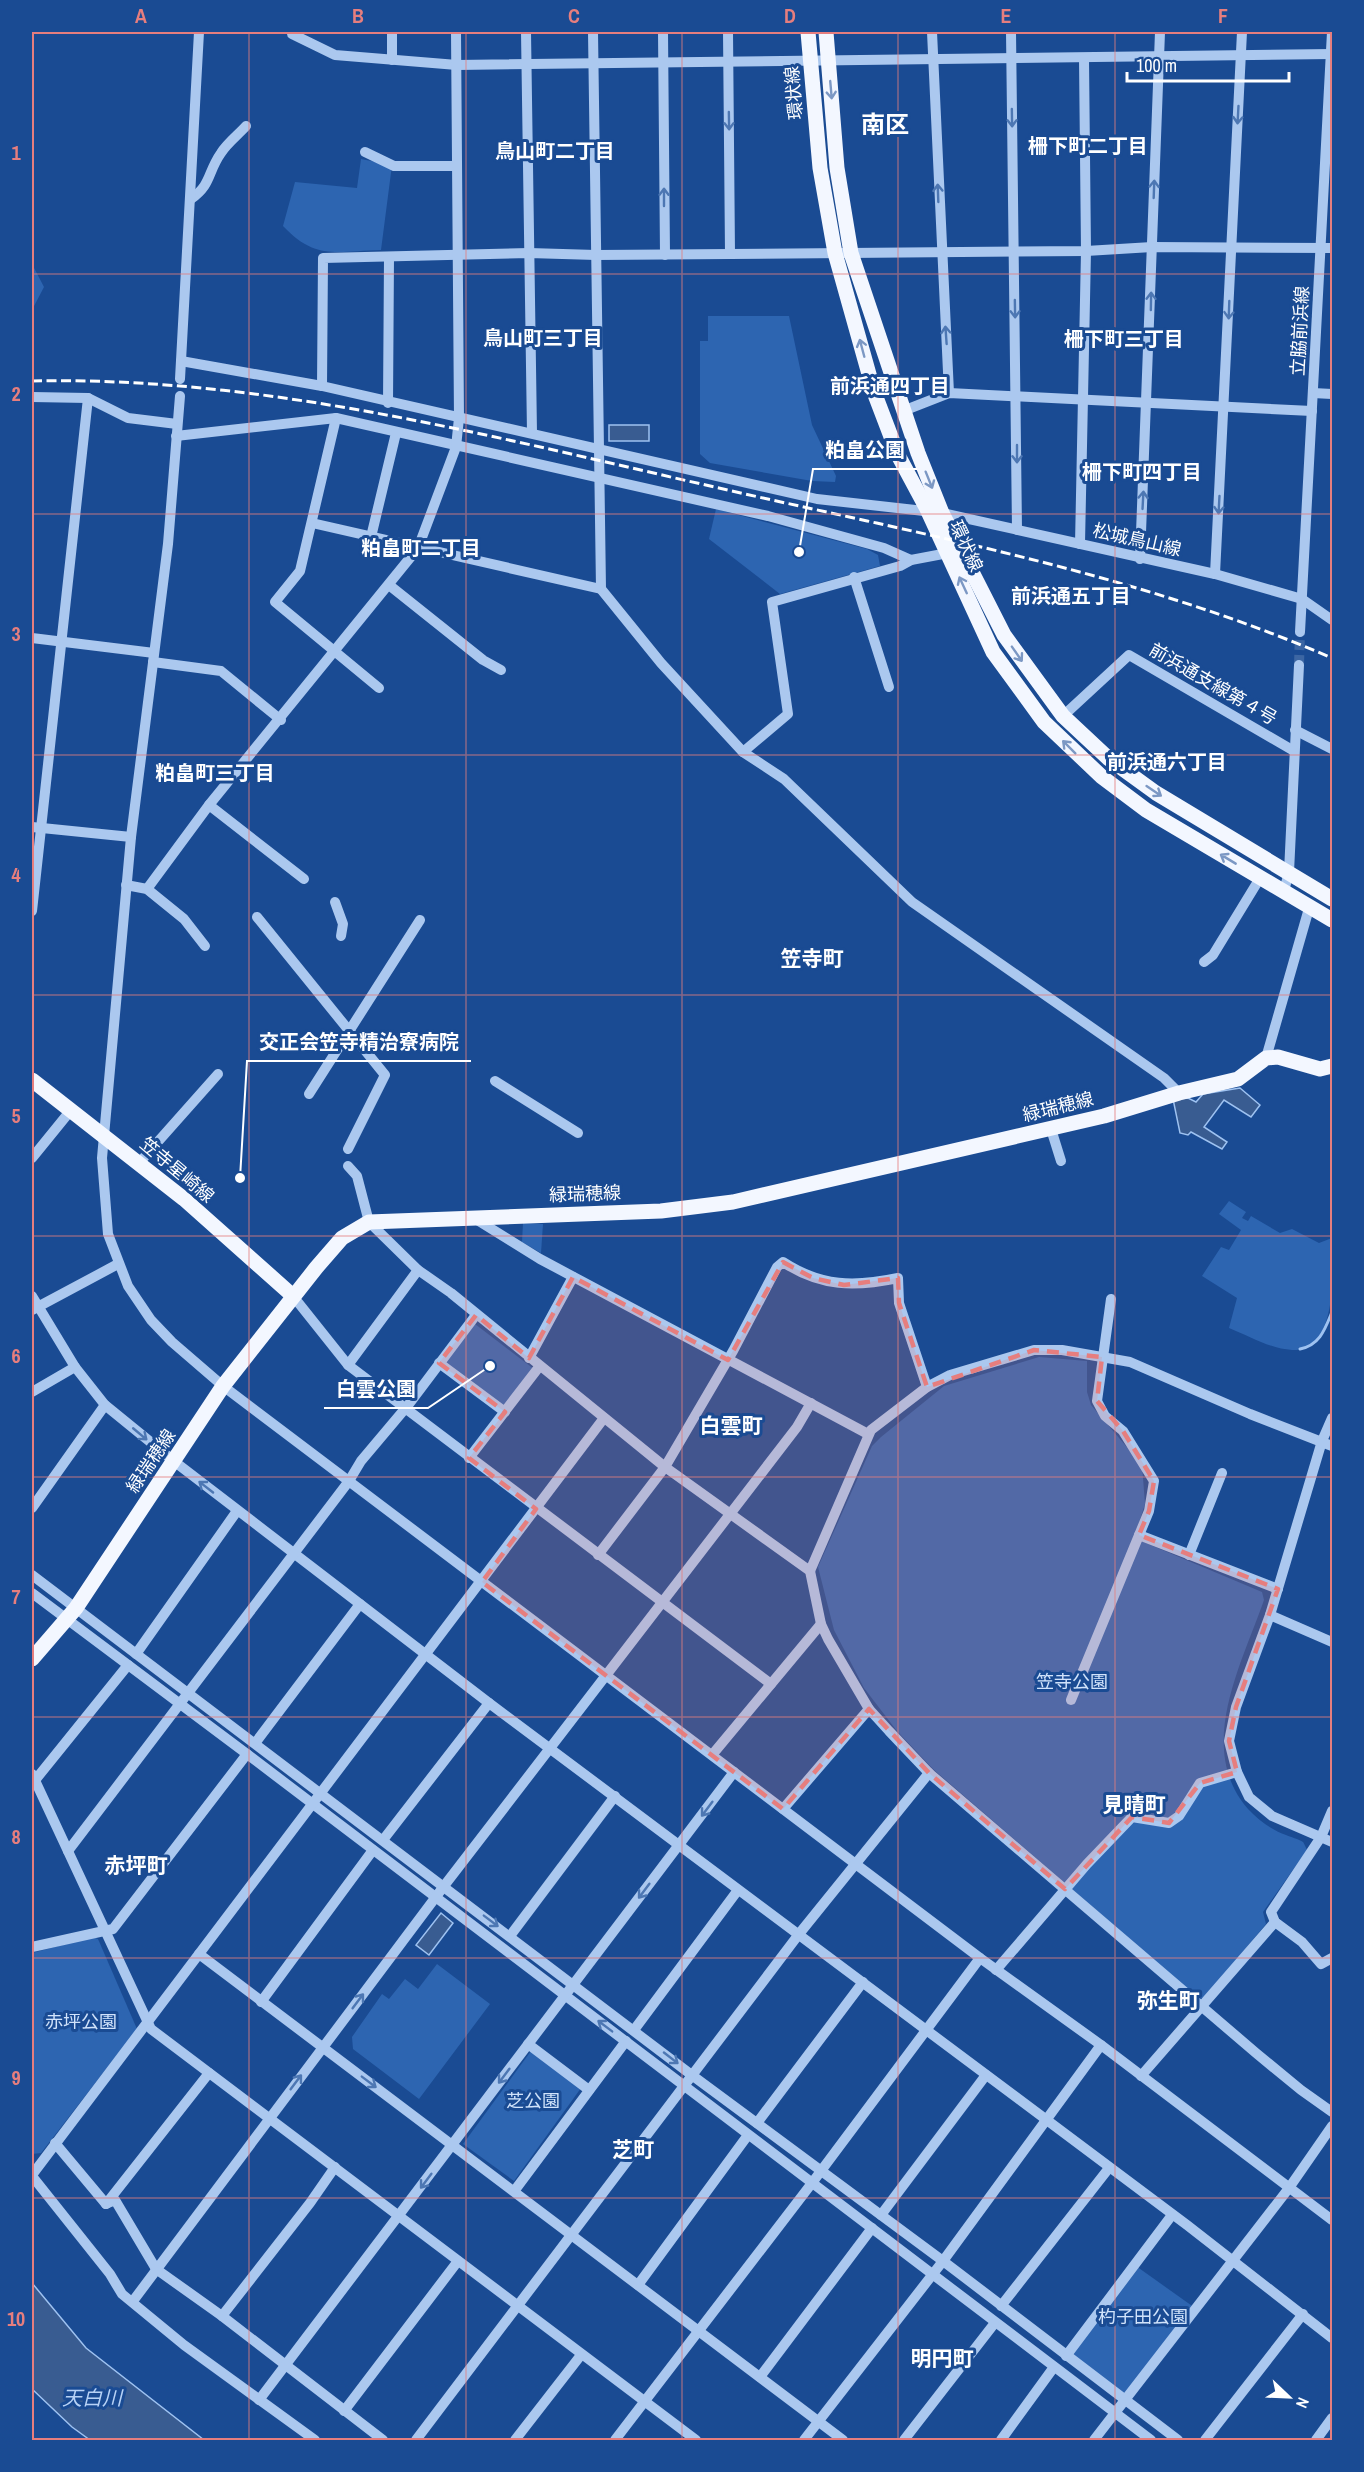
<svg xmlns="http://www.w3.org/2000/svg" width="1364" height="2472" viewBox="0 0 1364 2472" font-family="'Archivo Narrow','Noto Sans JP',sans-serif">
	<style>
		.green { fill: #2d65b1 }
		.water { fill: #395c91; stroke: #9ec2f1; stroke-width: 1.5 }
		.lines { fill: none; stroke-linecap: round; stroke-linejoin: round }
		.stream { stroke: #9ec2f1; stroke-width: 3 }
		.minor-tunnel { stroke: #3c66a3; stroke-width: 10; stroke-dasharray: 10 5; stroke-linecap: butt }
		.minor { stroke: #abc8ef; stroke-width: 10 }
		.major { stroke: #f3f7ff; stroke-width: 15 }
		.rail { stroke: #fff; stroke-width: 3; stroke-dasharray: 10 4.5; stroke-linecap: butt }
		.oneway { stroke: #7c98c4 }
		.oneway2 { stroke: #4d77b3 }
		.marked { fill: #e67e7e; fill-opacity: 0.2; stroke: #e67e7e; stroke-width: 4.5; stroke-dasharray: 12 8; stroke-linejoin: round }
		.grid { fill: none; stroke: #e67e7e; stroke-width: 1.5; stroke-opacity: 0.55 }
		.labels { text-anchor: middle; stroke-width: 6; stroke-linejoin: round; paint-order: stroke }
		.street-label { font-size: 18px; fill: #fff; stroke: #1a4b93 }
		.park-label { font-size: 18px; fill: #d1e3fb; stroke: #1a4b93 }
		.neighbourhood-label { font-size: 20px; font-weight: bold; fill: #fff; stroke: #1a4b93 }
		.water-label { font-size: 20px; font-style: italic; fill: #b7d2f6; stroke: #1a4b93 }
		.quarter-label { font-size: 21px; font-weight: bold; fill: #fff; stroke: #1a4b93 }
		.district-label { font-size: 24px; font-weight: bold; fill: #fff; stroke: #1a4b93 }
		.leader { fill: none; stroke: #fff; stroke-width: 2 }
		.callout-dot { fill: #fff; stroke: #1a4b93; stroke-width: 2 }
		.callout-label { font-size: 20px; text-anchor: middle; font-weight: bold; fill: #fff; stroke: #1a4b93; stroke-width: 6; stroke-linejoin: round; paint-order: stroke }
		.neatline { fill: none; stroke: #e67e7e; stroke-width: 2 }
		.grid-label { font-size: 20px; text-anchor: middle; font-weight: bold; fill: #e67e7e }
	</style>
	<rect width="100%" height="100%" fill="#1a4b93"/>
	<g class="green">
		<path d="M361 159 392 165 381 250C337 251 316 261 283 226L295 182 357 188Z"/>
		<polygon points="32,264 44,287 32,310 32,263"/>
		<polygon points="708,316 789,316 812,425 836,476 835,482 812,481 710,463 700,454 700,341 708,341"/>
		<polygon points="716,509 867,549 878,555 880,566 780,594 709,539"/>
		<path d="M1229 1201 1246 1212 1242 1218 1248 1221 1251 1216 1280 1233 1292 1229 1319 1243 1332 1238C1333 1267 1339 1352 1292 1350 1271 1349 1249 1336 1229 1328L1237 1298 1202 1276 1221 1247 1229 1250 1241 1230 1219 1214Z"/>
		<polygon points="523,1223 543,1224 541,1253 522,1242"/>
		<polygon points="475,1324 534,1369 504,1409 445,1363"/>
		<path d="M1039 1357 1087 1361V1392L1091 1405 1142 1465 1145 1504 1134 1538 1262 1592 1264 1600C1242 1664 1195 1748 1248 1809 1258 1820 1272 1830 1286 1835 1290 1837 1299 1839 1303 1842 1304 1843 1306 1848 1307 1850L1263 1912 1266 1924 1205 1997 1199 1999 933 1769 897 1731 864 1688 834 1630 818 1567 872 1446 881 1437 944 1386Z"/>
		<polygon points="93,1937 98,1939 137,2029 41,2153 32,2154 32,1953"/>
		<polygon points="437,1964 490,2004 419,2099 353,2049 352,2037 382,1994 389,1999 405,1979 418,1989"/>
		<polygon points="531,2051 581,2088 514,2181 463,2144"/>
		<polygon points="1136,2266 1195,2308 1125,2399 1068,2357"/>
	</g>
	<g class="water">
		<rect x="609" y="425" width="40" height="16"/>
		<polygon points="1240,1088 1260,1105 1251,1117 1224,1100 1204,1127 1227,1142 1222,1149 1191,1132 1188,1135 1180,1133 1173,1099 1188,1098 1196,1102 1203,1094"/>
		<polygon points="441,1913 453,1923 429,1955 416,1945"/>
		<polygon points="32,2283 86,2348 204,2440 90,2440 72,2427 32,2389"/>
	</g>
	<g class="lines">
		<path class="stream" d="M1300 1349C1320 1345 1325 1329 1332 1312"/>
		<polyline class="minor-tunnel" points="1299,665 1300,632"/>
		<g class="minor">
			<polyline points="292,32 292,34 335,55 457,65 1332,54"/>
			<polyline points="392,32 392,60"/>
			<polyline points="526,32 532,433"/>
			<polyline points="593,32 601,589 661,663 743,752 784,779 912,902 1164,1078 1179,1093"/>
			<polyline points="663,32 665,255"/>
			<polyline points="728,32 730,254"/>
			<polyline points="932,32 949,393"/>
			<polyline points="1011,32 1017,530"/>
			<polyline points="365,152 394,166 457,166"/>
			<path d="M191 199C212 184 207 173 221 153 227 143 238 135 246 126"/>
			<polyline points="181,361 322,386 817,499 942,513 1215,574 1302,599 1332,620"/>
			<polyline points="180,379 199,32"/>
			<polyline points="322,386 323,258 529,253 596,255 1086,251 1152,247 1332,248"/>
			<polyline points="1313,393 1332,394"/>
			<polyline points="180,396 168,544 131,837 102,1158 108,1234 128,1286 151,1320 172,1342 223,1386 980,1958 1101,2045 1332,2220"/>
			<polyline points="32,397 88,398 128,418 177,424"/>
			<polyline points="388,403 389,257"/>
			<polyline points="903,411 949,393 1312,411"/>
			<polyline points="336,418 300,571 275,602 379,688"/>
			<polyline points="176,436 336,418 768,516 884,548 911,560"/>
			<polyline points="312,523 601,589"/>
			<polyline points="371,537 396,433"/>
			<polyline points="1080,544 1086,251 1084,59"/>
			<polyline points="1140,559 1160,32"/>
			<polyline points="1215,574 1242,32"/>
			<polyline points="854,577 889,687"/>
			<polyline points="389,585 483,660 501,670"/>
			<polyline points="1300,632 1332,32"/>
			<polyline points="32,638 154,653"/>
			<polyline points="153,662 221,671 281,720"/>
			<polyline points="1063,716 1129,655 1294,751"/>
			<polyline points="1295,730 1332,749"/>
			<polyline points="743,752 788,714 772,602 900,566 911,560 948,553"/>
			<polyline points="209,805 304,879"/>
			<polyline points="32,827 131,837"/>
			<polyline points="126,885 147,889 184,919 205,946"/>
			<polyline points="147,889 209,805 418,548 456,447 459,418 456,32"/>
			<polyline points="1284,891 1289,872 1299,665"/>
			<polyline points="335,902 343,924 341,936"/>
			<polyline points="32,911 88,398"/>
			<polyline points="257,917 385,1075 348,1149"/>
			<polyline points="1204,962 1213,955 1260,878"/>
			<polyline points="1266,1058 1310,905"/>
			<polyline points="495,1081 578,1133"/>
			<polyline points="309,1094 420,920"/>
			<polyline points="1051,1129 1061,1161"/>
			<polyline points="32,1158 71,1110"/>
			<polyline points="139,1163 218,1074"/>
			<polyline points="348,1166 357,1176 369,1222 418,1270 451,1293 665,1467 810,1571 821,1624 828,1639 869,1709 889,1731 929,1773 1256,2053 1301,2090 1332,2112"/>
			<polyline points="474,1218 540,1259 868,1434"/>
			<polyline points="32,1296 75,1367 105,1405 175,1462 489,1703 1187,2225 1332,2338"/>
			<polyline points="293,1296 348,1365 771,1684"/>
			<polyline points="32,1310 118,1264"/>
			<polyline points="529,1358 573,1277"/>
			<polyline points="439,1363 505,1412"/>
			<polyline points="348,1365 418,1270"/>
			<polyline points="32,1392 75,1367"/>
			<polyline points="1332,1418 1322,1441 1270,1615 1236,1707 1229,1741 1237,1772 1249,1797 1272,1816 1332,1842"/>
			<polyline points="469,1458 539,1367"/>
			<polyline points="32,1508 105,1405"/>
			<polyline points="1139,1535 1278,1589"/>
			<path d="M598 1555 665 1467 733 1351 777 1267 783 1262C821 1287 855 1287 898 1278L899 1303 927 1387"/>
			<polyline points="1189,1555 1222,1473"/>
			<polyline points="810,1571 871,1430 927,1387 950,1375 1034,1350 1062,1350 1130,1362 1250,1414 1332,1446"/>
			<polyline points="32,1575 693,2076 943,2261 1178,2440"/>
			<polyline points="32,1593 247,1754 1151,2440"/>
			<polyline points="1270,1615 1332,1642"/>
			<polyline points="136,1654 237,1511"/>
			<polyline points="1071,1700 1149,1511 1154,1481 1123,1431 1105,1416 1097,1401 1111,1299"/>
			<polyline points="256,1742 360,1604"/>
			<polyline points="712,1755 821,1624"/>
			<polyline points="32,1774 151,2029 696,2440"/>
			<polyline points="32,1784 128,1665"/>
			<polyline points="783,1809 869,1709"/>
			<polyline points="1332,1811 1321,1837 1271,1912 1275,1922 1302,1942 1321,1964 1332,1958"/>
			<polyline points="383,1840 489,1703"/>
			<polyline points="68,1851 349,1481 361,1461 409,1404 476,1315"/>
			<polyline points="510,1936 615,1796"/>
			<polyline points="32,1947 113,1929 247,1754"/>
			<polyline points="199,1954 843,2440"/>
			<polyline points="996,1970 1087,1864 1132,1817 1169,1823 1179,1816 1200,1783 1237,1772"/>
			<polyline points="261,2002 373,1850"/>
			<polyline points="634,2030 738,1890"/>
			<polyline points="528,2044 589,2090"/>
			<polyline points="1141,2076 1275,1922"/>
			<polyline points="757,2123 863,1982"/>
			<polyline points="55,2143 106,2204"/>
			<polyline points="32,2175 604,1418"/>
			<polyline points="32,2176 110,2274 122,2294 184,2345 315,2440"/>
			<polyline points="515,2190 626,2041"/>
			<polyline points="106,2204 115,2200 156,2269 222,2316 383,2440"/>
			<polyline points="106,2204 209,2073"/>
			<polyline points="881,2215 986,2075"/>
			<polyline points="638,2285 748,2135"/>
			<polyline points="133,2301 444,1886 797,1427 811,1403"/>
			<polyline points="1001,2306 1109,2168"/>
			<polyline points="222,2316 310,2203 335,2167"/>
			<polyline points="1066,2356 1172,2215"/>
			<polyline points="760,2377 872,2228"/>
			<polyline points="259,2400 734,1772"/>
			<polyline points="344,2411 458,2261"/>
			<polyline points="416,2440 799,1934 929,1773"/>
			<polyline points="515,2440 581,2355"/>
			<polyline points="615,2440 812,2183 980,1958"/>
			<polyline points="804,2440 943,2261 1101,2045"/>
			<polyline points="904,2440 994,2324"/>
			<polyline points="1001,2440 1054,2367"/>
			<polyline points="1094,2440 1289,2188 1332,2126"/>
			<polyline points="1205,2440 1303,2314"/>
			<polyline points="1316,2440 1332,2418"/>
		</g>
		<g class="major">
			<polyline points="808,32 820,168 835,253 874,392 898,455 927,509 993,652 1044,722 1102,777 1146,810 1332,920"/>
			<polyline points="826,32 837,168 851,253 918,453 942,513 1004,635 1063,716 1109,759 1156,793 1332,899"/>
			<polyline points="32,1080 184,1199 293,1296"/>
			<polyline points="32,1659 76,1608 223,1386 316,1268 342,1238 369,1222 661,1211 733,1202 1104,1116 1179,1093 1238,1079 1266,1058 1278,1057 1320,1069 1332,1066"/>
		</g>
		<path class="rail" d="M32 381C270 376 501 439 732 491 935 537 1141 575 1332 658"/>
	</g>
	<defs><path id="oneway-shaft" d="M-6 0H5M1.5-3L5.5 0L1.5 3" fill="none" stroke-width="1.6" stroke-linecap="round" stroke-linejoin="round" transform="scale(1.5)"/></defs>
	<g class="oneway">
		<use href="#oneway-shaft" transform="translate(831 90) rotate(85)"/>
		<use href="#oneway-shaft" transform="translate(862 348) rotate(-105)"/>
		<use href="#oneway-shaft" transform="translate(929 480) rotate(68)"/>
		<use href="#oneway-shaft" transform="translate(963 585) rotate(-115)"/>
		<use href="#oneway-shaft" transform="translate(1017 654) rotate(55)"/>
		<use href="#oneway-shaft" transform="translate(1069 747) rotate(-135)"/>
		<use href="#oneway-shaft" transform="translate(1154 791) rotate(34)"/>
		<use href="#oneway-shaft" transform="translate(1228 859) rotate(-149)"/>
	</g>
	<g class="oneway2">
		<use href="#oneway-shaft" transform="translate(1238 115) rotate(93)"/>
		<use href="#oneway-shaft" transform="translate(1012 118) rotate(89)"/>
		<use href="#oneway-shaft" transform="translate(729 121) rotate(89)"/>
		<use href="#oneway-shaft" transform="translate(1154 189) rotate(-88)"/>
		<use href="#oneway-shaft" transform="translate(938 193) rotate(-92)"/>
		<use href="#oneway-shaft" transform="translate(664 197) rotate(-90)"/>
		<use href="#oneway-shaft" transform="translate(1151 301) rotate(-89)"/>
		<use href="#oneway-shaft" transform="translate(1015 309) rotate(89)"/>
		<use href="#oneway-shaft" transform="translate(1229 310) rotate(92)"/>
		<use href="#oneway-shaft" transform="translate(946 335) rotate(-94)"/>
		<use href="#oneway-shaft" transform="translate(1017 454) rotate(90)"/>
		<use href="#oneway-shaft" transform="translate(1143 500) rotate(-87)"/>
		<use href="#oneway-shaft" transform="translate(1219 505) rotate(93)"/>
		<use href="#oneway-shaft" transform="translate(140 1434) rotate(40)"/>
		<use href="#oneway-shaft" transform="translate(206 1487) rotate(-142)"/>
		<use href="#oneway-shaft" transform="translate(707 1809) rotate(127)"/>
		<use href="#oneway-shaft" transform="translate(644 1891) rotate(127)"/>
		<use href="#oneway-shaft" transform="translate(491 1921) rotate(37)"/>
		<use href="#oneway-shaft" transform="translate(358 2001) rotate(-53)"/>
		<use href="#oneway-shaft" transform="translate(605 2026) rotate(-143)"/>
		<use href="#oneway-shaft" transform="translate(671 2058) rotate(38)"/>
		<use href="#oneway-shaft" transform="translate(504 2076) rotate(127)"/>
		<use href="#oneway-shaft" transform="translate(296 2082) rotate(-53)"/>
		<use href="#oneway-shaft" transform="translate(369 2082) rotate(37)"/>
		<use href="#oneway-shaft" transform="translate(426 2181) rotate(127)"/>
	</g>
	<path class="marked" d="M783 1262 813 1278 844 1285 898 1278 899 1303 927 1387 1034 1350 1102 1357 1097 1401 1123 1431 1154 1481 1149 1511 1139 1535 1278 1589 1236 1707 1229 1741 1237 1772 1200 1783 1169 1823 1132 1817 1065 1889 929 1773 869 1709 783 1809 482 1582 536 1509 469 1458 505 1412 439 1363 476 1315 529 1358 573 1277 728 1360Z"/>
	<path class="grid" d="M249 32V2440M466 32V2440M682 32V2440M898 32V2440M1115 32V2440M32 274H1332M32 514H1332M32 755H1332M32 995H1332M32 1236H1332M32 1477H1332M32 1717H1332M32 1958H1332M32 2198H1332"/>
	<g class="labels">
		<g class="street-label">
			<text transform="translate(794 93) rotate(-95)" y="6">環状線</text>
			<text transform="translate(1300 331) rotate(-87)" y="6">立脇前浜線</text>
			<text transform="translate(1137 540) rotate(13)" y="6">松城鳥山線</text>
			<text transform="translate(966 546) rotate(65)" y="6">環状線</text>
			<text transform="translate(1213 684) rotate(30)" y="6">前浜通支線第４号</text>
			<text transform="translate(1058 1107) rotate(-14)" y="6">緑瑞穂線</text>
			<text transform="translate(177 1170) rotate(40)" y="6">笠寺星崎線</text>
			<text transform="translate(585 1194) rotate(-2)" y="6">緑瑞穂線</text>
			<text transform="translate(151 1461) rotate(-56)" y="6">緑瑞穂線</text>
		</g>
		<g class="park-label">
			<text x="1072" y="1688">笠寺公園</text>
			<text x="81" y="2028">赤坪公園</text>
			<text x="533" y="2107">芝公園</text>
			<text x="1143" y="2323">杓子田公園</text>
		</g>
		<g class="neighbourhood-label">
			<text x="1088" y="153">柵下町二丁目</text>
			<text x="555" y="158">鳥山町二丁目</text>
			<text x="543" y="345">鳥山町三丁目</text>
			<text x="1124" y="346">柵下町三丁目</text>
			<text x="890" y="393">前浜通四丁目</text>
			<text x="1142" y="479">柵下町四丁目</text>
			<text x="421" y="555">粕畠町二丁目</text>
			<text x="1071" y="603">前浜通五丁目</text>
			<text x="1167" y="769">前浜通六丁目</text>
			<text x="215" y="780">粕畠町三丁目</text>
		</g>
		<g class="water-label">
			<text x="92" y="2405">天白川</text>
		</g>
		<g class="quarter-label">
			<text x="812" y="966">笠寺町</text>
			<text x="731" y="1433">白雲町</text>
			<text x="1134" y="1812">見晴町</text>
			<text x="136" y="1873">赤坪町</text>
			<text x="1168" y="2008">弥生町</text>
			<text x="633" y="2157">芝町</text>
			<text x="942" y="2366">明円町</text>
		</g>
		<g class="district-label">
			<text x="885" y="133">南区</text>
		</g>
	</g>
	<path class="leader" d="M799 552L813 469H917M240 1178L247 1061H471M490 1366L428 1408H324"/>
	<g class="callout-dot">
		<circle cx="799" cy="552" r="6"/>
		<circle cx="240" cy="1178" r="6"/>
		<circle cx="490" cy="1366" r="6"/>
	</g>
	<g class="callout-label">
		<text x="865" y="457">粕畠公園</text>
		<text x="359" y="1049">交正会笠寺精治寮病院</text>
		<text x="376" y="1396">白雲公園</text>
	</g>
	<rect width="1364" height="2472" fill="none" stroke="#1a4b93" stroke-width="66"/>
	<g transform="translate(1289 2397) rotate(113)" stroke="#1a4b93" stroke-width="4.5" paint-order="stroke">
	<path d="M0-4.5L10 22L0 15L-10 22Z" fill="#ffffff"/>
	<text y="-9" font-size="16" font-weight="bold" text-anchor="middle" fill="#ffffff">N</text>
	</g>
	<path d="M1127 72v9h162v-9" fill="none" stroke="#ffffff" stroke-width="3"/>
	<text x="1136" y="72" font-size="18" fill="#ffffff" stroke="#1a4b93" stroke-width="4.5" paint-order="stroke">100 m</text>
	<rect x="33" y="33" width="1298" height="2406" class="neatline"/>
	<g class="grid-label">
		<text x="141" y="23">A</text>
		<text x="358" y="23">B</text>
		<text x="574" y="23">C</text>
		<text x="790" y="23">D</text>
		<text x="1006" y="23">E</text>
		<text x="1223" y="23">F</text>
		<text x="16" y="160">1</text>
		<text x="16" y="401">2</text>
		<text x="16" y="641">3</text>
		<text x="16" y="882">4</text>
		<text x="16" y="1123">5</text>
		<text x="16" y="1363">6</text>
		<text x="16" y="1604">7</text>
		<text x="16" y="1844">8</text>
		<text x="16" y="2085">9</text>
		<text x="16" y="2326">10</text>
	</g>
</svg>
